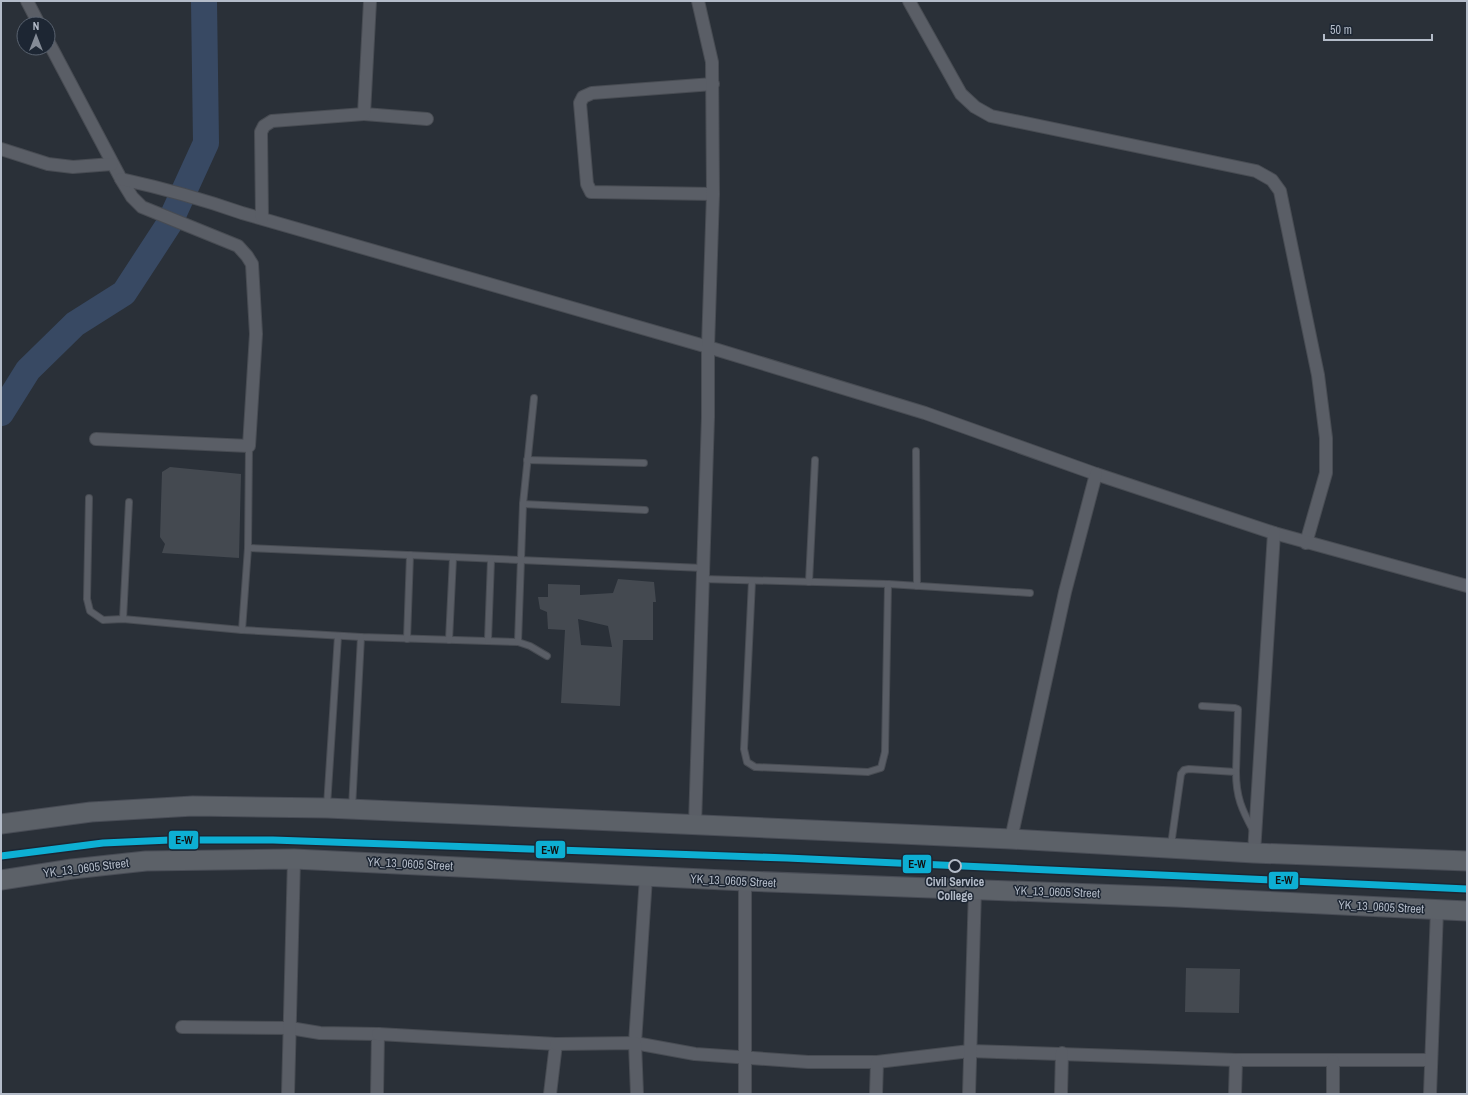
<svg xmlns="http://www.w3.org/2000/svg" width="1468" height="1095" viewBox="0 0 1468 1095" font-family="'Archivo Narrow',sans-serif">
	<style>
		.lines { fill: none; stroke-linecap: round; stroke-linejoin: round }
		.river { stroke: #384963; stroke-width: 26 }
		.building { fill: #444950; fill-rule: evenodd }
		.service-casing { stroke: #484c53; stroke-width: 8 }
		.minor-casing { stroke: #484c53; stroke-width: 14 }
		.primary-casing { stroke: #484c55; stroke-width: 21 }
		.service { stroke: #5a5e66; stroke-width: 6 }
		.minor { stroke: #5a5e66; stroke-width: 12 }
		.primary { stroke: #5c6168; stroke-width: 19 }
		.rail-1-casing { stroke: #1d2633; stroke-width: 10 }
		.rail-1 { stroke: #0dafd3; stroke-width: 7 }
		.stop-dot { fill: #1d2633; stroke: #b4bcc9; stroke-width: 2 }
		.labels { text-anchor: middle; stroke-width: 3; stroke-linejoin: round; paint-order: stroke }
		.street-label { font-size: 12px; fill: #b4bcc9; stroke: #1d2633 }
		.stop-label { font-size: 12px; font-weight: bold; fill: #b4bcc9; stroke: #1d2633 }
		.line-badge { stroke: #1d2633; stroke-width: 1.5 }
		.pale-badge-label { font-size: 11px; text-anchor: middle; font-weight: bold; fill: #111 }
	</style>
	<rect width="100%" height="100%" fill="#2a3038"/>
	<g class="lines">
		<polyline class="river" points="1,413 28,370 75,324 124,293 169,224 206,143 204,1"/>
	</g>
	<g class="building">
		<polygon points="170,467 241,474 239,558 162,553 165,544 160,537 162,472"/>
		<path d="M618 579 654 582 656 602H653V640H623L620 706 561 703 565 630 548 629 547 612 540 609 538 597H548V584L580 585V595L613 593ZM578 619 608 626 612 647 581 645Z"/>
		<polygon points="1186,968 1240,969 1239,1013 1185,1012"/>
	</g>
	<g class="lines">
		<defs>
			<g id="service">
				<polyline points="916,451 917,586"/>
				<polyline points="527,460 644,463"/>
				<polyline points="89,498 87,599 90,611 103,620 123,619 242,630 361,637 518,642 530,646 547,656"/>
				<polyline points="523,504 645,510"/>
				<polyline points="248,548 703,568"/>
				<polyline points="702,579 888,584 1030,593"/>
				<polyline points="752,581 744,749 747,762 755,767 868,772 881,768 885,752 888,584"/>
				<polyline points="809,582 815,460"/>
				<polyline points="123,619 129,502"/>
				<polyline points="242,630 248,548 249,446"/>
				<polyline points="407,639 410,555"/>
				<polyline points="449,640 453,558"/>
				<polyline points="488,640 491,560"/>
				<polyline points="518,642 523,504 534,398"/>
				<polyline points="1202,706 1235,708 1238,709 1236,772"/>
				<polyline points="327,806 338,636"/>
				<polyline points="352,808 361,637"/>
				<path d="M1171 845 1181 774 1184 770 1189 769 1236 772C1236 797 1242 810 1253 830"/>
			</g>
			<g id="minor">
				<polyline points="27,1 39,24"/>
				<polyline points="909,1 961,94 975,107 991,116 1256,171 1272,180 1280,191 1318,375 1326,438 1326,473 1306,543"/>
				<polyline points="48,41 121,179 132,197 142,207 238,246 247,256 252,264 256,334 249,446 96,439"/>
				<polyline points="713,84 592,93 583,97 580,103 587,184 591,192 713,194"/>
				<polyline points="364,114 427,119"/>
				<polyline points="1,149 48,164 73,167 112,164"/>
				<path d="M121 179C162 188 202 199 242 213L708 347 925 413 1096 474 1274 533 1467 586"/>
				<polyline points="262,218 261,132 264,126 272,121 364,114 370,1"/>
				<polyline points="695,824 708,417 708,347 713,194 712,62 698,1"/>
				<polyline points="1011,839 1065,592 1096,474"/>
				<polyline points="1254,853 1274,533"/>
				<polyline points="646,877 635,1043 695,1054 808,1062 877,1062 970,1051 1236,1060 1431,1060"/>
				<polyline points="182,1027 290,1028 320,1033 378,1034 377,1094"/>
				<polyline points="378,1034 556,1044 550,1094"/>
				<polyline points="556,1044 635,1043 637,1094"/>
				<polyline points="288,1094 294,859"/>
				<polyline points="745,1094 745,881"/>
				<polyline points="876,1094 877,1062"/>
				<polyline points="969,1094 975,889"/>
				<polyline points="1061,1094 1062,1053"/>
				<polyline points="1235,1094 1236,1060"/>
				<polyline points="1333,1094 1333,1061"/>
				<polyline points="1430,1094 1437,910"/>
			</g>
			<g id="primary">
				<polyline points="1,824 91,812 193,806 327,808 1011,839 1254,853 1467,861"/>
				<polyline points="1,880 72,869 146,861 294,859 745,881 1176,897 1467,911"/>
			</g>
		</defs>
		<use href="#service" class="service-casing"/>
		<use href="#minor" class="minor-casing"/>
		<use href="#primary" class="primary-casing"/>
		<use href="#service" class="service"/>
		<use href="#minor" class="minor"/>
		<use href="#primary" class="primary"/>
		<defs>
			<polyline id="rail-1" points="1,856 103,843 170,840 273,840 787,858 1467,889"/>
		</defs>
		<use href="#rail-1" class="rail-1-casing"/>
		<use href="#rail-1" class="rail-1"/>
	</g>
	<circle class="stop-dot" cx="955" cy="866" r="6"/>
	<g class="labels">
		<g class="street-label">
			<text transform="translate(410 864) rotate(3)" y="4">YK_13_0605 Street</text>
			<text transform="translate(86 868) rotate(-7)" y="4">YK_13_0605 Street</text>
			<text transform="translate(733 881) rotate(3)" y="4">YK_13_0605 Street</text>
			<text transform="translate(1057 892) rotate(2)" y="4">YK_13_0605 Street</text>
			<text transform="translate(1381 907) rotate(3)" y="4">YK_13_0605 Street</text>
		</g>
		<g class="stop-label">
			<text x="955" y="886">Civil Service<tspan x="955" dy="14">College</tspan></text>
		</g>
	</g>
	<g class="line-badge">
		<rect x="168" y="830" width="31" height="20" rx="4" fill="#0dafd3"/>
		<rect x="535" y="840" width="31" height="19" rx="4" fill="#0dafd3"/>
		<rect x="902" y="854" width="30" height="20" rx="4" fill="#0dafd3"/>
		<rect x="1268" y="871" width="31" height="19" rx="4" fill="#0dafd3"/>
	</g>
	<g class="pale-badge-label">
		<text x="184" y="844">E-W</text>
		<text x="550" y="854">E-W</text>
		<text x="917" y="868">E-W</text>
		<text x="1284" y="884">E-W</text>
	</g>
	<rect width="1468" height="1095" fill="none" stroke="#b4bcc9" stroke-width="4"/>
	<g transform="translate(36 36)"><circle r="19" fill="#1d2633" stroke="#59626f"/>
	<path d="M0-3L7 15L0 10L-7 15Z" fill="#848b96"/>
	<text y="-6" font-size="11" font-weight="bold" text-anchor="middle" fill="#b4bcc9">N</text>
	</g>
	<path d="M1324 34v6h108v-6" fill="none" stroke="#b4bcc9" stroke-width="2"/>
	<text x="1330" y="34" font-size="12" fill="#b4bcc9" stroke="#1d2633" stroke-width="3" paint-order="stroke">50 m</text>
</svg>
